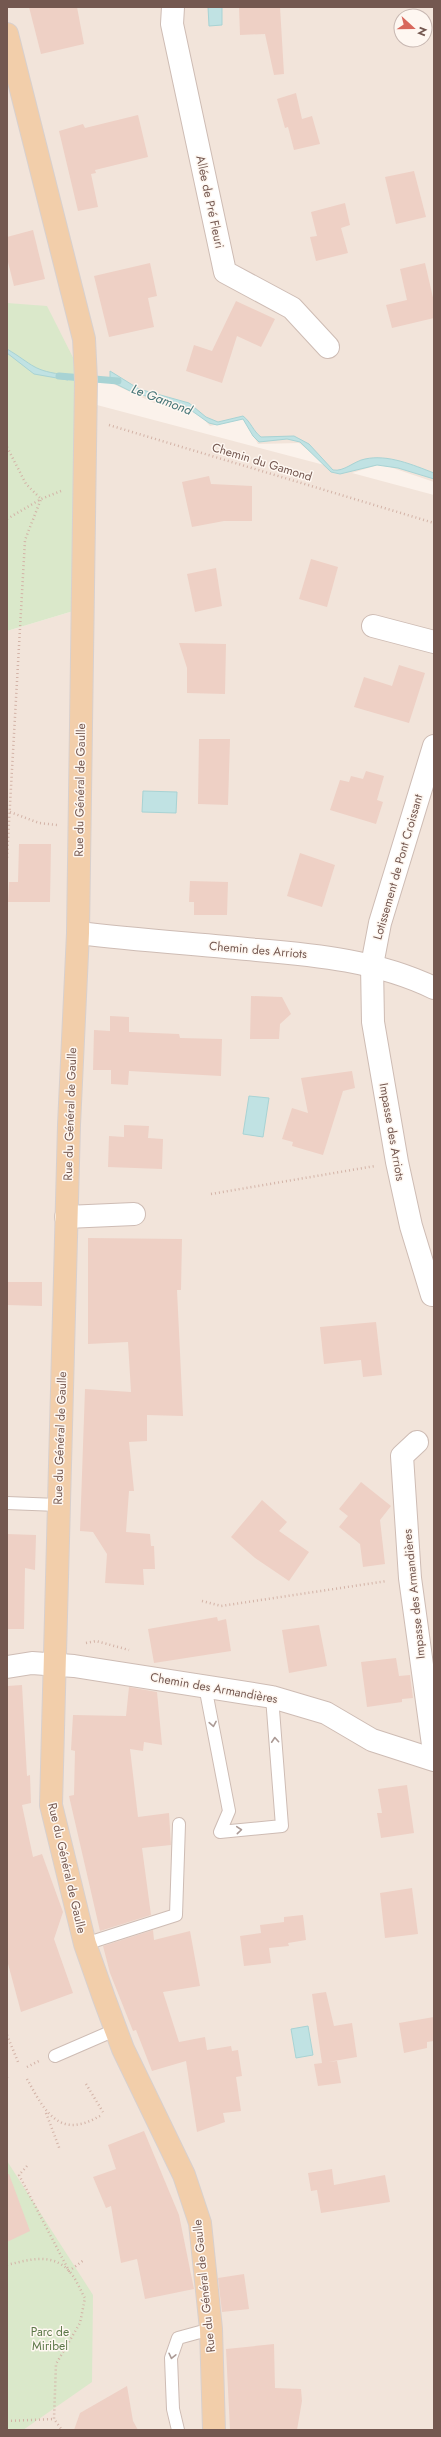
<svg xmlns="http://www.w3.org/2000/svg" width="441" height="2437" viewBox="0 0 441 2437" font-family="Jost,sans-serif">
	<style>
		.residential { fill: #f2e4da; fill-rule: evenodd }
		.green { fill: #dae8ca }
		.water { fill: #c0e2e3; stroke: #a8d3d4 }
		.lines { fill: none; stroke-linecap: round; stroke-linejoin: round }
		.stream { stroke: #a8d3d4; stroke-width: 7 }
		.building { fill: #eed0c5 }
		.lane-casing { stroke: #cebcb4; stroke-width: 14 }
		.street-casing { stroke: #cebcb4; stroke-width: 24 }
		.primary-casing { stroke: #d8d0ce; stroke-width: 24 }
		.path { stroke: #d3b3a7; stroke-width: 2.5; stroke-dasharray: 1 3; stroke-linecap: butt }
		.lane { stroke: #fff; stroke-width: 12 }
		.street { stroke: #fff; stroke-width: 22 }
		.primary { stroke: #f2ceaa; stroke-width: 22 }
		.oneway { stroke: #ac9b96 }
		.labels { text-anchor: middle; stroke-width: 3; stroke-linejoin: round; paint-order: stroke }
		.street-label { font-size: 12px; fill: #745850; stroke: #fef7f1 }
		.park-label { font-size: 12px; fill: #5d7849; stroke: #fef7f1 }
		.water-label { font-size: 13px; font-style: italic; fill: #457577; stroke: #fef7f1 }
	</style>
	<rect width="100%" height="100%" fill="#fbf2eb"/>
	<path class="residential" d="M7 7H434V482L381 464 352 473 434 495V2430H7V631L90 606 97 405 328 466 299 443 258 444 243 419 210 426 190 405 154 403 107 381 39 377 7 351ZM401 16H425V40H401Z"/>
	<g class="green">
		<polygon points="7,303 47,306 97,405 90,606 7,631"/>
		<polygon points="7,2161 93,2295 92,2382 23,2430 7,2430"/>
	</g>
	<g class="water">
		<polygon points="208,7 222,7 222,25 209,26"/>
		<path d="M7 349C34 365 32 371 67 375L68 380 34 374 7 353Z"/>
		<path d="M110 371 139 389 189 403 206 417 218 422 243 416C251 422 253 431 261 437L294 436 309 444 333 470C344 472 354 461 365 459 388 454 413 465 434 473V479L398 468 377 465 340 474 331 472 300 442 287 439 259 442 253 436 243 419 217 425 209 423 185 406 134 393 110 381Z"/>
		<polygon points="143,791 177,792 176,813 142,812"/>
		<polygon points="249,1096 269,1098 263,1137 243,1134"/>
		<polygon points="308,2026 313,2055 296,2058 291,2029"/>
	</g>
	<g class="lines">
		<polyline class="stream" points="59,376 118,381"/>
	</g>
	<g class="building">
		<polygon points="29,7 77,7 84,44 41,54"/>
		<polygon points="239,7 280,7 284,74 274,75 265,34 240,35"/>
		<polygon points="296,93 302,119 312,116 320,144 294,150 288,127 285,128 277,99"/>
		<polygon points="138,115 148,157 95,170 96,173 91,174 98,207 78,211 59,131 83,124 85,128"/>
		<polygon points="414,171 426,217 396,224 385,177"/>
		<polygon points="345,203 350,225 341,228 348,253 316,261 310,237 317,236 311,212"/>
		<polygon points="33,230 45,279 14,286 7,258 7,237"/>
		<polygon points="150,263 157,296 148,298 154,327 109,337 94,276"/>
		<polygon points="425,263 434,302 434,318 392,328 386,305 407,300 400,269"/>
		<polygon points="236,301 275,319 261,347 237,336 222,383 186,371 194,345 212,351"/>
		<polygon points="209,476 211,484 252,486 252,521 224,521 192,527 182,482"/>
		<polygon points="311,559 338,567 327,607 299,599"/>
		<polygon points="216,568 222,606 195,612 187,574"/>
		<polygon points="179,643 226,644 225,694 187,693 187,668"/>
		<polygon points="399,665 425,673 409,723 354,707 364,677 392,686"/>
		<polygon points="199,739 230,739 228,805 198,804"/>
		<polygon points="366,771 384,776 377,800 383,802 376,824 330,810 340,780 349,782 351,776 363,779"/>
		<polygon points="19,844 51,844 50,902 8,902 9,882 18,882"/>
		<polygon points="300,853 335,865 322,907 287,896"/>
		<polygon points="190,881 228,882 227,915 194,915 194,902 189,902"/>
		<polygon points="251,996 282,997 291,1014 280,1024 279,1039 250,1039"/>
		<polygon points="110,1016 129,1017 129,1032 179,1034 180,1038 222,1039 221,1076 129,1071 128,1085 111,1084 111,1070 93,1070 94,1030 110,1031"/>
		<polygon points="352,1071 355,1088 343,1091 323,1155 292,1146 293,1142 282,1139 292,1108 308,1113 301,1078"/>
		<polygon points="124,1125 149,1126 148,1138 163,1139 162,1169 108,1167 109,1136 124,1137"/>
		<polygon points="88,1238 182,1239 181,1290 177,1290 183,1416 147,1415 147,1441 129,1442 134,1491 129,1491 126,1532 150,1534 151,1546 154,1546 155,1569 143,1569 144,1585 105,1583 107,1554 93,1532 80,1531 85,1389 131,1392 128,1342 88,1344"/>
		<polygon points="7,1282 42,1282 42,1306 7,1305"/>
		<polygon points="376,1322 382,1375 363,1377 361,1360 324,1364 320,1327"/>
		<polygon points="361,1482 391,1506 380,1520 385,1564 363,1567 360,1544 339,1527 348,1516 339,1509"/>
		<polygon points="262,1500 287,1522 279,1531 309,1552 289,1581 255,1558 231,1537"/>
		<polygon points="7,1534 36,1535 35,1570 25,1568 24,1629 7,1629"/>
		<polygon points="217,1617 218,1621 226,1619 231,1651 154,1663 148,1629"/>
		<polygon points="319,1625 327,1666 289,1673 282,1630"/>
		<polygon points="396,1658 399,1676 410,1675 413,1698 402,1699 402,1702 367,1707 361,1662"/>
		<polygon points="22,1685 27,1776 30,1775 31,1803 22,1805 33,1857 42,1854 63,1912 54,1939 73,1993 21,2012 7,1960 7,1686"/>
		<polygon points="129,1687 157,1692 162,1745 144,1742 143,1751 130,1749 138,1817 169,1813 171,1845 142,1848 151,1915 100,1931 69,1796 74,1795 75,1751 71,1750 73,1715 126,1716"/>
		<polygon points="407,1785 414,1833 381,1838 377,1813 382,1813 378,1789"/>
		<polygon points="412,1888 418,1934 385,1938 380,1893"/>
		<polygon points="303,1915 306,1940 288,1943 289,1946 269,1948 271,1963 244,1966 240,1936 261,1933 260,1925 284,1922 284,1917"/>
		<polygon points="153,1930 154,1940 190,1931 200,1986 163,1992 179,2042 205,2037 207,2050 231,2046 232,2051 238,2050 242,2076 236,2077 241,2111 223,2113 225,2122 197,2132 186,2061 152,2071 136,2030 133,2031 110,1973 103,1946"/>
		<polygon points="326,1992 334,2026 352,2023 357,2057 328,2062 337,2061 341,2083 318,2086 314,2064 322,2063 312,1994"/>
		<polygon points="434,2017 434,2041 427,2042 427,2048 404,2053 399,2023"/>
		<polygon points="144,2131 179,2215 194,2289 145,2299 137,2259 121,2263 111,2206 106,2208 93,2177 116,2169 108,2145"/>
		<polygon points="332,2169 334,2185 385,2175 390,2202 321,2213 317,2190 311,2191 308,2173"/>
		<polygon points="7,2174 9,2174 30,2231 7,2242"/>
		<polygon points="244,2274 249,2309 222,2312 218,2278"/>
		<polygon points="274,2344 275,2388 301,2389 302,2401 297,2430 230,2430 226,2349"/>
		<polygon points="127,2386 133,2421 138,2430 74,2430 80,2413"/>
	</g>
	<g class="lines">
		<defs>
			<g id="lane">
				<polyline points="7,1503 58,1505"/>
				<polyline points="205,1686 229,1811 220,1832 282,1826 272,1697"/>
				<polyline points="85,1944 176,1915 179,1824"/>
				<polyline points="55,2056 115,2030"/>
				<polyline points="178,2430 173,2409 171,2358 178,2338 211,2329"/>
			</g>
			<g id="street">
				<polyline points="173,7 172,24 225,272 292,308 328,347"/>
				<polyline points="373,626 434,642"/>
				<path d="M78 933C137 940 197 944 257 950 317 955 378 961 434 988"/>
				<polyline points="66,1217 134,1214"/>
				<polyline points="432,1295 411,1226 397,1162 373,1022 372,965 380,923 434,746"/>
				<polyline points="417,1442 402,1456 410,1578 434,1752"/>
				<polyline points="7,1667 32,1663 74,1666 272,1697 326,1713 372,1740 434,1760"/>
			</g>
			<polyline id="primary" points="7,34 84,339 86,380 78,933 69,1125 51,1805 85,1944 104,1998 123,2049 184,2175 200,2223 211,2329 214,2430"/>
		</defs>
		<use href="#lane" class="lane-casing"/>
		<use href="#street" class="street-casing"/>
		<use href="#primary" class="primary-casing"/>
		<g class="path">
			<polyline points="109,425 434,523"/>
			<polyline points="7,447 26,484 41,499 25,540 7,858"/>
			<polyline points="7,519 41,499 61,491"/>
			<polyline points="10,812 39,823 57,825"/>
			<polyline points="211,1194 375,1166"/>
			<polyline points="202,1601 221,1606 387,1581"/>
			<polyline points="86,1643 96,1641 129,1650"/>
			<polyline points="7,2035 18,2062"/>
			<polyline points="27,2067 39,2061"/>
			<polyline points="7,2077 9,2076"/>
			<path d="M27 2079C38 2098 52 2131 80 2124 87 2123 94 2119 100 2116"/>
			<polyline points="86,2084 103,2112"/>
			<polyline points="46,2113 60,2150"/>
			<polyline points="27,2166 19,2175 69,2271 84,2260"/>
			<path d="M7 2265C28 2260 52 2252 69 2271 76 2278 80 2290 85 2298L80 2323 56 2364 54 2419 62 2430"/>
			<polyline points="7,2421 54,2419"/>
		</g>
		<use href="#lane" class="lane"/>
		<use href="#street" class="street"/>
		<use href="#primary" class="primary"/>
	</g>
	<defs><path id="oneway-chevron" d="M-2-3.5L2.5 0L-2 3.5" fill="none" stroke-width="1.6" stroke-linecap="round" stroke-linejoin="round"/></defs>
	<g class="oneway">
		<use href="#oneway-chevron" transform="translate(213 1724) rotate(80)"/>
		<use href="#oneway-chevron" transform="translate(275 1740) rotate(-94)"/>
		<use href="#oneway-chevron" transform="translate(239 1830) rotate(-5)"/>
		<use href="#oneway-chevron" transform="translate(172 2356) rotate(103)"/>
	</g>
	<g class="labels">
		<g class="street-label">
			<text transform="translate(210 202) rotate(78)" y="4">Allée de Pré Fleuri</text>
			<text transform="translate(262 462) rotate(17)" y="4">Chemin du Gamond</text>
			<text transform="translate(80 790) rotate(-89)" y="4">Rue du Général de Gaulle</text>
			<text transform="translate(398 867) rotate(-74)" y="4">Lotissement de Pont Croissant</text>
			<text transform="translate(258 950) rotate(5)" y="4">Chemin des Arriots</text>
			<text transform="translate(70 1114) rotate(-88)" y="4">Rue du Général de Gaulle</text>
			<text transform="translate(392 1132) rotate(80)" y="4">Impasse des Arriots</text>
			<text transform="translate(60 1438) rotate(-88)" y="4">Rue du Général de Gaulle</text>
			<text transform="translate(414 1594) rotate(-96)" y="4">Impasse des Armandières</text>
			<text transform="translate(214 1688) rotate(10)" y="4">Chemin des Armandières</text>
			<text transform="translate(67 1868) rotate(77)" y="4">Rue du Général de Gaulle</text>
			<text transform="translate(204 2286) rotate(-96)" y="4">Rue du Général de Gaulle</text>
		</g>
		<g class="park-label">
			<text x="50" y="2336">Parc de<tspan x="50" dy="14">Miribel</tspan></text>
		</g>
		<g class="water-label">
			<text transform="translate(162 399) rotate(21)" y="5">Le Gamond</text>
		</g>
	</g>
	<rect width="441" height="2437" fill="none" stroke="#745850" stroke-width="16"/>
	<g transform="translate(413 28) rotate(111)"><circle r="19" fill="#fef7f1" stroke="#c7b7b1"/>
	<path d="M0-3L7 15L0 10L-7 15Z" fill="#d8685c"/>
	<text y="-6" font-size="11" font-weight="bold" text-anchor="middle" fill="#745850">N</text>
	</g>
</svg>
